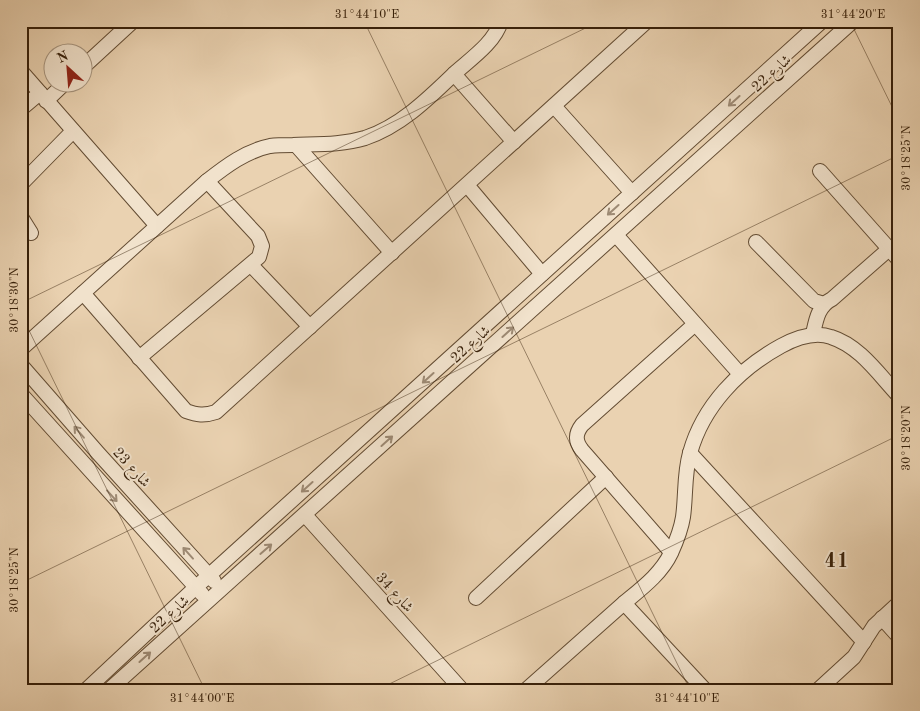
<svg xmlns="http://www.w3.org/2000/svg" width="920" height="711" viewBox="0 0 920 711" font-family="'Old Standard TT',Amiri,serif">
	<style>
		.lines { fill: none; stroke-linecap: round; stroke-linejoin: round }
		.minor-casing { stroke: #634c33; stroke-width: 16 }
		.minor { stroke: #f1e2cc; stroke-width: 14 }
		.oneway { stroke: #9d8a74 }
		.ticks { fill: none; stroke: #361f09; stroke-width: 1; stroke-opacity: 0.45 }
		.labels { text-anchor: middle; stroke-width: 4; stroke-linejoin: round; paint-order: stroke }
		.street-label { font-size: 15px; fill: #361f09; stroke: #f1e2cc }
		.district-label { font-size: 20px; font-weight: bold; letter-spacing: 1px; fill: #361f09; stroke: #f1e2cc }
		.neatline { fill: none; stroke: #361f09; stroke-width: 2 }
		.ticks-label { font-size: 12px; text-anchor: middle; fill: #361f09 }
	</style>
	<rect width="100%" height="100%" fill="#ead2b1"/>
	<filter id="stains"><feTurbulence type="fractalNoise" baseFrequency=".004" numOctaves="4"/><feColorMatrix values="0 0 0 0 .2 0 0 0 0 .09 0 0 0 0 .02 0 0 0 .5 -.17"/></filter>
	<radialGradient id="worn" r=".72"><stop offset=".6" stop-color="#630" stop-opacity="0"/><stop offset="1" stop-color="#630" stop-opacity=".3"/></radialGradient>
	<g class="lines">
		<defs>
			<g id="minor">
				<polyline points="82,68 133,21"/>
				<polyline points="21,71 157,226"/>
				<polyline points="454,74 514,142"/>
				<polyline points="46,101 66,82"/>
				<polyline points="554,106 632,193"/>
				<polyline points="21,109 40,93"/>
				<polyline points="296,145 392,253"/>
				<polyline points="820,171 899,260"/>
				<polyline points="21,184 73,131"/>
				<polyline points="467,185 542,274"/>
				<polyline points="21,217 31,233"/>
				<polyline points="616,235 740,374"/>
				<polyline points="756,242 814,301 824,304"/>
				<polyline points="251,265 310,327"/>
				<path d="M83 293 186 411C197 415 204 416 216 412L647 21"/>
				<path d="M813 334C816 320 818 306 832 299L889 249"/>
				<path d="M21 349 207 181C226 166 246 151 270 146 277 145 285 145 293 145 316 144 342 145 365 138 401 126 429 98 456 72 472 58 495 42 501 21"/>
				<polyline points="139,358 259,257 262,246 258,236 207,181"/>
				<polyline points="21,365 98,453 214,581"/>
				<polyline points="21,394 202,594"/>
				<polyline points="690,453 864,642"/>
				<polyline points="305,515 462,690"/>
				<path d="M671 552 582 450C575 441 575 434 582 425L695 324"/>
				<polyline points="476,598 606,477"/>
				<polyline points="882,618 899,637"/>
				<polyline points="86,690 195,588 822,21"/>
				<polyline points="109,690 853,21"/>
				<polyline points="526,690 624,603"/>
				<path d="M705 690 624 603C642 588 661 574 671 553 676 542 681 530 683 517 686 496 684 474 690 453 703 406 739 369 781 346 796 338 814 331 831 337 860 346 879 375 899 396"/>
				<polyline points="818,690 854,657 874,626 899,603"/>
			</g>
		</defs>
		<use href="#minor" class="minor-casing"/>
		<use href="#minor" class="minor"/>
	</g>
	<defs><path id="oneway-shaft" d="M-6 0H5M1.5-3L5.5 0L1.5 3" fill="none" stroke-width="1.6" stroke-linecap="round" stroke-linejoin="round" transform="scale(1.25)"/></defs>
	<g class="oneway">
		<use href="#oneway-shaft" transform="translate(734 101) rotate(138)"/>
		<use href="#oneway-shaft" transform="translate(613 210) rotate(138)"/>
		<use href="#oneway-shaft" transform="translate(508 332) rotate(-42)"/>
		<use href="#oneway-shaft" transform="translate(428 378) rotate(138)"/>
		<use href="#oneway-shaft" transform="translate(79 432) rotate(-131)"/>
		<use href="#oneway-shaft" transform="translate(387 441) rotate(-42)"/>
		<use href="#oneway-shaft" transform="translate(307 487) rotate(138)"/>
		<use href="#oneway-shaft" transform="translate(112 496) rotate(48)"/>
		<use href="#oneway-shaft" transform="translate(266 549) rotate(-41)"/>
		<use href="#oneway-shaft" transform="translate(188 553) rotate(-132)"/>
		<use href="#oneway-shaft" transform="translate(145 657) rotate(-42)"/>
	</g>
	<path class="ticks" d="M364 21 690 690M850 21 899 121M21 24 26 21M21 303 600 21M21 314 205 690M21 583 899 155M377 690 899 435"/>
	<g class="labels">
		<g class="street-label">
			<text transform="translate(771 73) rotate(-42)" y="5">شارع 22</text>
			<text transform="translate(470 344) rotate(-42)" y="5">شارع 22</text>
			<text transform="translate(132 467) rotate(48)" y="5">شارع 23</text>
			<text transform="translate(395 592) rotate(48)" y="5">شارع 34</text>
			<text transform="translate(169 614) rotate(-42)" y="5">شارع 22</text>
		</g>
		<g class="district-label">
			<text x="837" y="567">41</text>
		</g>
	</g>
	<rect width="920" height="711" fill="none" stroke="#ead2b1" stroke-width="55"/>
	<g transform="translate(68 68) rotate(334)"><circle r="24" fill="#f1e2cc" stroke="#a6947e"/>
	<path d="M0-4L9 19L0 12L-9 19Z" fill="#8f2418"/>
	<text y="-8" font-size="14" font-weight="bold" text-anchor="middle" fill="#361f09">N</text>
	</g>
	<rect x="28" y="28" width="864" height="656" class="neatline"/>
	<g class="ticks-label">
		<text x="367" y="18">31°44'10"E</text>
		<text x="853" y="18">31°44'20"E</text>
		<text transform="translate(906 158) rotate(-90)" y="4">30°18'25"N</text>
		<text transform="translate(14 300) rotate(-90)" y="4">30°18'30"N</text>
		<text transform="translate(906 438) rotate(-90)" y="4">30°18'20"N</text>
		<text transform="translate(14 580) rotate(-90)" y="4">30°18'25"N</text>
		<text x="202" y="702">31°44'00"E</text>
		<text x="687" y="702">31°44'10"E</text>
	</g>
	<rect width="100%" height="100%" filter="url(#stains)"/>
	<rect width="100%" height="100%" fill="url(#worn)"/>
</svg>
